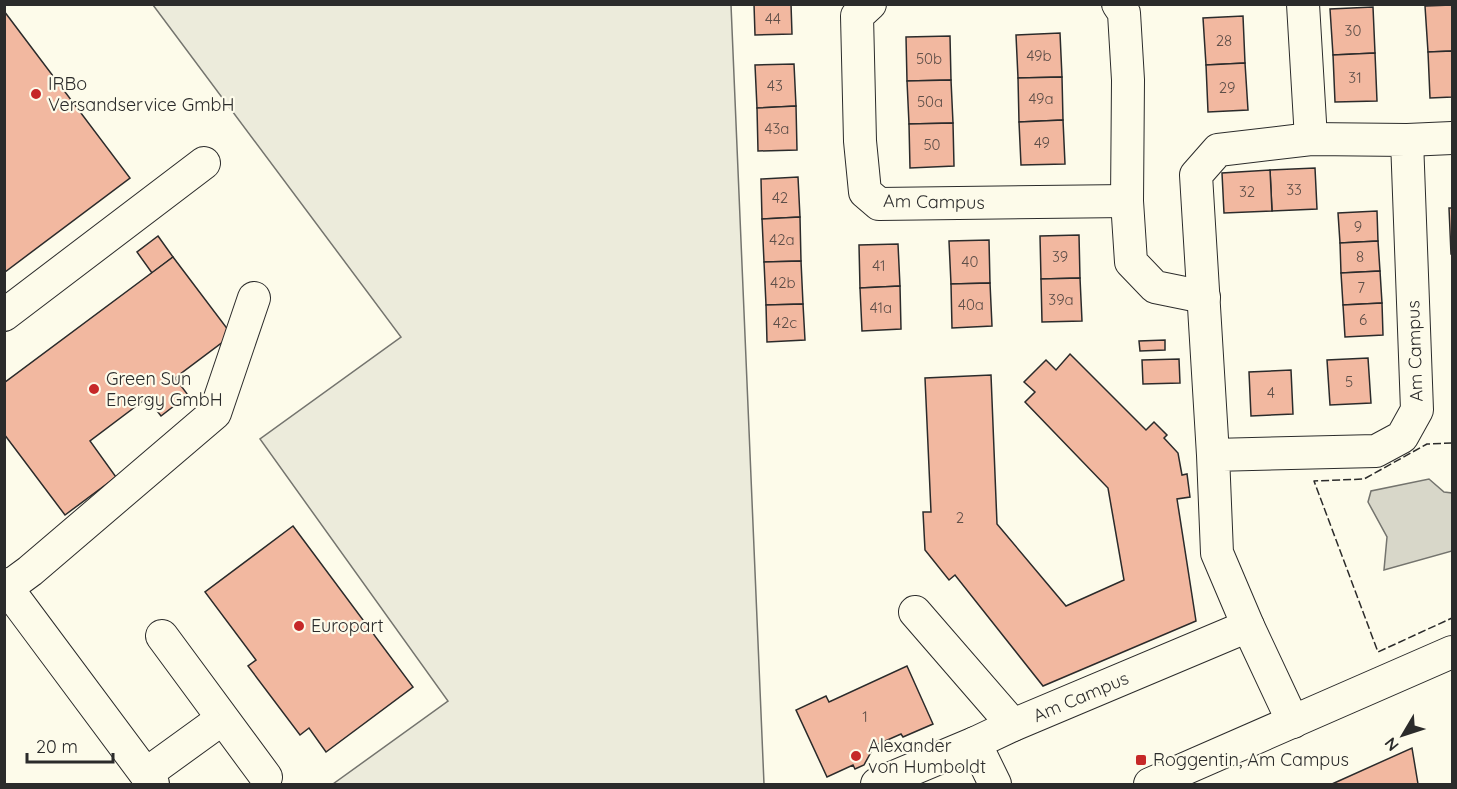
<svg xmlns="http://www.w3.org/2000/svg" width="1457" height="789" viewBox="0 0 1457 789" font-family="Quicksand,sans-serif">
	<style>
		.green { fill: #ecebdb; stroke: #74746e; stroke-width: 1.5 }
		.water { fill: #d8d7c9; stroke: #74746e; stroke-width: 1.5 }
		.building { fill: #f2b8a0; stroke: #2b2b2b; stroke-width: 1.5 }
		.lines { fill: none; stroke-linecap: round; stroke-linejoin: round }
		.minor-casing { stroke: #2b2b2b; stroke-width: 34 }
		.minor { stroke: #fdfbea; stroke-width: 32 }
		.fence { stroke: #2b2b2b; stroke-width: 1.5; stroke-dasharray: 8 3; stroke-linecap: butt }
		.poi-dot { fill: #c62828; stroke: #fdfbea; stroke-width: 2 }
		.labels { text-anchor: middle; stroke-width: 4.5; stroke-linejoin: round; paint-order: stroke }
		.number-label { font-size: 15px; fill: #5d4e48 }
		.poi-label { font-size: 18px; fill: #2b2b2b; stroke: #fdfbea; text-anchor: start }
		.street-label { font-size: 18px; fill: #2b2b2b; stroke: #fdfbea }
	</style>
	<rect width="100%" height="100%" fill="#fdfbea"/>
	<polygon class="green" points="153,5 731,5 764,784 333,784 448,701 260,439 401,337"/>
	<polygon class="water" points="1429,479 1444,492 1452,493 1452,551 1384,570 1387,537 1368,502 1371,491"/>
	<g class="building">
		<polygon points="754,4 791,4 792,34 755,35"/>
		<polygon points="1452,5 1452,51 1428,52 1425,6"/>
		<polygon points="1373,7 1375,53 1333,55 1330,9"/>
		<polygon points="4,11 130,178 5,272 4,271"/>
		<polygon points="1243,16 1245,63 1206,65 1203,18"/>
		<polygon points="1060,33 1062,77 1018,78 1016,35"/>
		<polygon points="950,36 951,80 907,81 906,37"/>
		<polygon points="1452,51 1452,97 1430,98 1428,52"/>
		<polygon points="1375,53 1377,101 1335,102 1333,55"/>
		<polygon points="1245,63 1248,110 1208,112 1206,65"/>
		<polygon points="794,64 796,106 757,108 755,65"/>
		<polygon points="1062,77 1063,120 1019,122 1018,78"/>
		<polygon points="951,80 953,123 909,124 907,81"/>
		<polygon points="796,106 797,150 758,151 757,108"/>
		<polygon points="1063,120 1065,164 1021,165 1019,122"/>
		<polygon points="953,123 954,166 910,168 909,124"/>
		<polygon points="1315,168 1317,209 1272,211 1270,170"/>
		<polygon points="1270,170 1272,211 1224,213 1222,173"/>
		<polygon points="798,177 800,217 762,219 761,179"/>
		<polygon points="1449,208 1452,208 1452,254 1451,254"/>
		<polygon points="1377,211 1378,241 1340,243 1338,213"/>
		<polygon points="800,217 801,261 764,262 762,219"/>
		<polygon points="1079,235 1080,278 1041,279 1040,236"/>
		<polygon points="158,236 173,257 152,273 137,252"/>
		<polygon points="989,240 990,283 951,284 949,241"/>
		<polygon points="1378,241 1380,271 1341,273 1340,243"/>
		<polygon points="898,244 900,286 860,288 859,245"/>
		<polygon points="173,257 232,335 175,378 188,395 161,416 147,398 90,441 116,477 65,515 4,434 4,383"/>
		<polygon points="801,261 803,304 766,305 764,262"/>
		<polygon points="1380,271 1382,303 1343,305 1341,273"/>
		<polygon points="1080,278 1082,321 1042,322 1041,279"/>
		<polygon points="990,283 992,326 952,328 951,284"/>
		<polygon points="900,286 901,329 862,331 860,288"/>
		<polygon points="1382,303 1383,335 1345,337 1343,305"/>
		<polygon points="803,304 805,340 767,342 766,305"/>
		<polygon points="1165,340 1165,350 1140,351 1139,341"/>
		<polygon points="1070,354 1146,430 1154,422 1167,435 1164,438 1178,453 1182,475 1187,474 1190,497 1177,499 1196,621 1043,686 955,575 949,580 925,550 923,512 931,512 925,378 991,375 997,524 1066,606 1124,580 1108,488 1025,402 1035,392 1024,382 1046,360 1056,370"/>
		<polygon points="1368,358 1371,403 1330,405 1327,360"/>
		<polygon points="1179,359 1180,383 1143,384 1142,360"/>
		<polygon points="1291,370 1293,414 1251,416 1249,372"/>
		<polygon points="293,526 413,687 326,752 309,728 300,735 248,666 256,660 205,592"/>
		<polygon points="907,666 933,724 903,737 901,734 869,748 871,752 864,765 855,769 853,765 827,777 796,710 826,696 829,702"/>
		<polygon points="1412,748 1418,784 1332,784"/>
	</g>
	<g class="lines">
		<defs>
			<g id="minor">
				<polyline points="870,4 857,16 860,141 865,192 879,204 1127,201"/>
				<polyline points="1118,4 1124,13 1128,80 1127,201 1131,262 1155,287 1204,297"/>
				<polyline points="1303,4 1311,139"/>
				<polyline points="1407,140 1452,138"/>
				<polyline points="4,315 204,163"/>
				<polyline points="4,584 153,784"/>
				<polyline points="7,588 30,571 215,413 254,298"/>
				<polyline points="915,612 1013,725"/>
				<polyline points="1248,626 1293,722"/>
				<polyline points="162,636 266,777"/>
				<polyline points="146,774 222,719"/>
				<polyline points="877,784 975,743"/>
				<polyline points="995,784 975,743 1013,725 1248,626 1217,553 1213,455 1196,175 1218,150 1311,139 1407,140 1417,410 1402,437 1376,451 1213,455"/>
				<polyline points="1150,784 1452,652"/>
			</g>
		</defs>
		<use href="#minor" class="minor-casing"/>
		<use href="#minor" class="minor"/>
		<polyline class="fence" points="1452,443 1427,444 1364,479 1314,481 1378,652 1452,618"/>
	</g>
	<g class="poi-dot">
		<circle cx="36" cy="94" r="6"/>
		<circle cx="94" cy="389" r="6"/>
		<circle cx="299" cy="626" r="6"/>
		<circle cx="856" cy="756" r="6"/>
		<rect x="1135" y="754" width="12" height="12" rx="3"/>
	</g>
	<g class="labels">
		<g class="number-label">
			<text x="773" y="24">44</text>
			<text x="1353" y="36">30</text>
			<text x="1224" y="46">28</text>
			<text x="1039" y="61">49b</text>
			<text x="929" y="64">50b</text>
			<text x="1355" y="83">31</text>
			<text x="775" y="91">43</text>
			<text x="1227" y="93">29</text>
			<text x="1041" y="104">49a</text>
			<text x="930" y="107">50a</text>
			<text x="777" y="134">43a</text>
			<text x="1042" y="148">49</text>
			<text x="932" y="150">50</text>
			<text x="1294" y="195">33</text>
			<text x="1247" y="197">32</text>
			<text x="780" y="203">42</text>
			<text x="1358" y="232">9</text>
			<text x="782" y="245">42a</text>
			<text x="1060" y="262">39</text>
			<text x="1360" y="262">8</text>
			<text x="970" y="267">40</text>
			<text x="879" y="271">41</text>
			<text x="783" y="288">42b</text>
			<text x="1361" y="293">7</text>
			<text x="1061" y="305">39a</text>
			<text x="971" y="310">40a</text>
			<text x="881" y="313">41a</text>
			<text x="1363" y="325">6</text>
			<text x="785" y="328">42c</text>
			<text x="1349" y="387">5</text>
			<text x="1271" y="398">4</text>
			<text x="960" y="523">2</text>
			<text x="865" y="722">1</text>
		</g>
		<g class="poi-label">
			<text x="48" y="90">IRBo<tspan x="48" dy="21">Versandservice GmbH</tspan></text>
			<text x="106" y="385">Green Sun<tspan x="106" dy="21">Energy GmbH</tspan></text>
			<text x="311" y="632">Europart</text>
			<text x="868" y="752">Alexander<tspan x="868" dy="21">von Humboldt</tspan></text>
			<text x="1153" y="766">Roggentin, Am Campus</text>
		</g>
		<g class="street-label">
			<text transform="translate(934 202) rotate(1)" y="6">Am Campus</text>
			<text transform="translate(1415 351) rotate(-92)" y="6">Am Campus</text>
			<text transform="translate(1081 697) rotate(-23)" y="6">Am Campus</text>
		</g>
	</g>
	<rect width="1457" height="789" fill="none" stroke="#2b2b2b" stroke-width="12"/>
	<g transform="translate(1403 735) rotate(231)" stroke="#fdfbea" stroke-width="4.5" paint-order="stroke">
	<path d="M0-4.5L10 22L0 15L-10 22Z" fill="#2b2b2b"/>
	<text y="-9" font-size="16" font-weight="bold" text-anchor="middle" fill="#2b2b2b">N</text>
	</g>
	<path d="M27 753v9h86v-9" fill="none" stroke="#2b2b2b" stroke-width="3"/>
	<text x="36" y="753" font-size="18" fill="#2b2b2b" stroke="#fdfbea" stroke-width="4.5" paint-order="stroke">20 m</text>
</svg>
